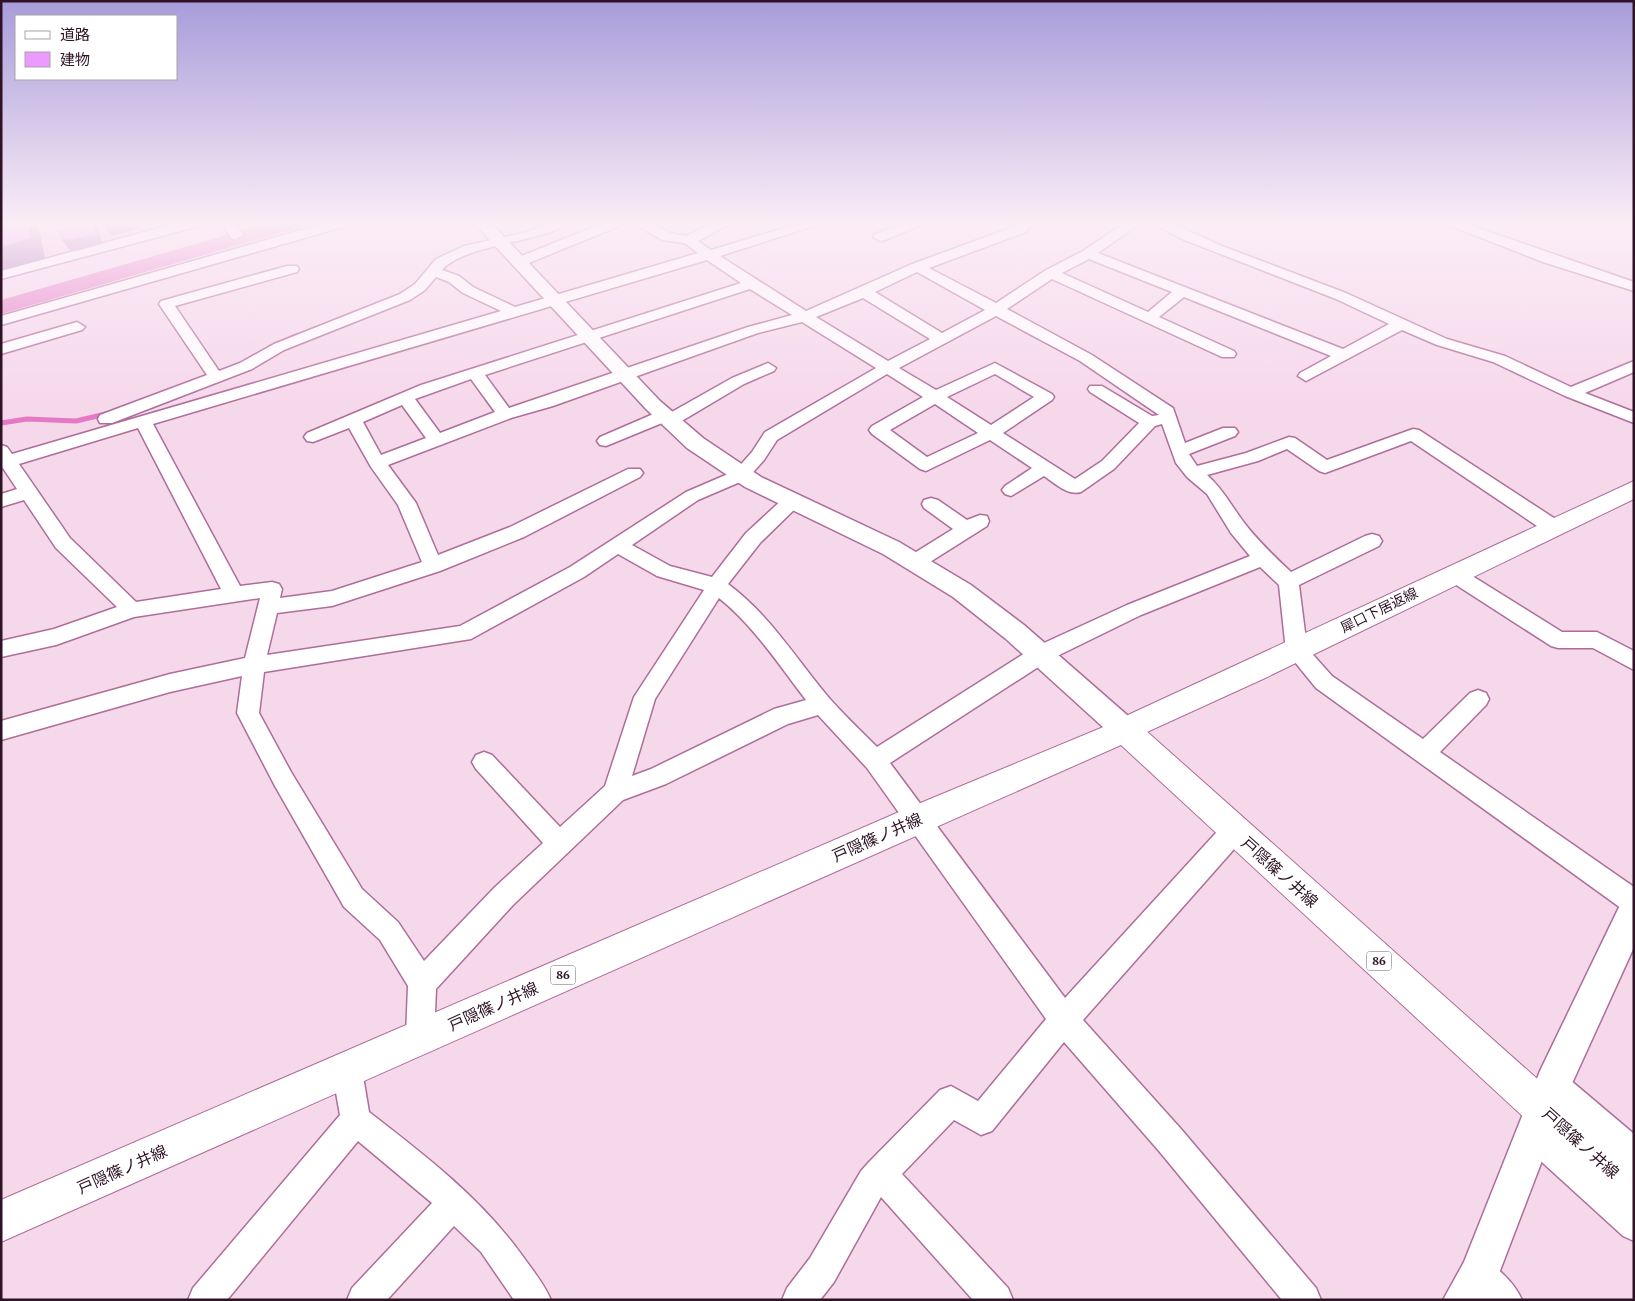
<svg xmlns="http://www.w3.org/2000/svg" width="1635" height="1301" viewBox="0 0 1635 1301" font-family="'PT Serif','Noto Sans JP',serif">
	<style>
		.built { fill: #f6c5e5 }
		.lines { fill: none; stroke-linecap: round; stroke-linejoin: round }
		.stream-far1 { stroke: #e579c5; stroke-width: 4 }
		.stream { stroke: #e579c5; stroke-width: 5 }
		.river { fill: #e579c5; fill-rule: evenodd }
		.minor-casing { stroke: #af6d9a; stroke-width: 3 }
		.tertiary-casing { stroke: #af6d9a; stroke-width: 3 }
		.secondary-casing { stroke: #af6d9a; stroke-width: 2 }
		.primary-casing { stroke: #af6d9a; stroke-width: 2 }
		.minor { fill: #fff; fill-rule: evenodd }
		.tertiary { fill: #fff; fill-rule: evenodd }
		.secondary { fill: #fff; fill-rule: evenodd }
		.primary { fill: #fff; fill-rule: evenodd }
		.shaded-wall { fill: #a46cb2 }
		.building { fill: #eb9afe; stroke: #a46cb2 }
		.labels { text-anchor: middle; stroke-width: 4.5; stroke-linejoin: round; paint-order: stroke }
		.shield { fill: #fff; stroke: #6c5a66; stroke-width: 1 }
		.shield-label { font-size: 12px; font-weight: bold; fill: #2d1325 }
		.street-label { font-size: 14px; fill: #2d1325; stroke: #fff }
		.near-street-label { font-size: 16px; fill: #2d1325; stroke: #fff }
	</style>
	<rect width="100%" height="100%" fill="#f6d8eb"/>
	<polygon class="built" points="1,222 190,222 1,272"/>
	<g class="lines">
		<polyline class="stream-far1" points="269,347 297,335"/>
		<polyline class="stream" points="1,423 27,419 76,421 106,414"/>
		<polygon class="river" points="272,222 307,222 304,226 1,314 1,300"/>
		<defs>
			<g id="minor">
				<polygon points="181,222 204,222 203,225 1,279 1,271"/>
				<polygon points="221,222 234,222 243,235 236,239 231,238"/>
				<polygon points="329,222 351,222 350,225 1,325 1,316"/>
				<path d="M551 222H570C566 227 559 229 553 231 525 242 460 248 442 270L459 276 473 287 515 307 698 253 684 243 662 240 631 222H648L670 233 686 236 715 222H733L698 241 711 250 804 222H826L720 256 806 311 912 264 1016 226 1020 222H1034L1026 232 929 268 996 303 1046 270 1083 251 1126 222H1142L1098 253 1343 349 1389 324 1336 299 1182 239 1151 222H1169L1222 246 1346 293 1447 339 1505 356 1571 387 1634 361V372L1585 393 1634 412V423L1565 396 1493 362 1437 345 1402 330 1306 381 1298 376 1300 373 1331 356 1184 297 1159 317 1234 351 1236 354 1234 357H1222L1052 279 1007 309 1092 355 1173 408 1185 443 1223 428H1235L1238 432 1235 436 1189 454 1197 466 1246 453 1289 437 1295 438 1327 460 1413 429 1419 430 1560 522 1562 527 1560 532 1553 534 1546 532 1411 441 1325 473 1319 471 1287 449 1258 461 1207 475C1223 489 1232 507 1245 524 1259 542 1275 557 1291 572L1365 536 1372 534 1379 536 1382 541 1379 546 1299 585 1307 648 1332 676 1423 739 1470 693 1478 690 1486 693 1489 699 1486 705 1440 752 1634 887V914L1625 911 1316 688 1286 651 1279 585 1260 567 1141 615 1049 660 890 763 1065 998 1225 823 1234 820 1243 823 1246 831 1243 839 1083 1020 1181 1129 1316 1288 1321 1300H1282L1159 1151 1064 1042 992 1131 981 1135 954 1120 902 1174 1008 1288 1013 1300H973L881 1197 834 1282 820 1300H782L787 1288 810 1258 861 1171 869 1162 940 1090 951 1086 978 1101 1046 1019 867 768 818 715 788 724 666 784 623 800 513 905 436 989 434 1037 430 1047 420 1051 410 1047 406 1037 408 986 380 940 344 907 275 786 237 713 242 676 170 692 1 740V721L170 674 245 658 260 598 134 617 56 645 1 657V641L54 629 117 607 56 548 24 500 1 507V494L17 489 3 468 1 469V445L7 447 12 454 501 311 463 293 449 282 436 277 425 290 410 300 284 350 252 369 112 423H100L98 419 100 415 207 375 159 304 161 301 287 266H297L299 269 297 272 175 306 219 371 240 363 274 344 400 294 415 284 436 259 464 246 527 232ZM1089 259 1172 292 1148 312 1062 273ZM707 260 741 283 421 385 307 433 304 437 307 441 313 442 349 428 371 467 398 505 422 562 332 591 280 598 282 589 279 584 272 582 240 586 153 424ZM917 272 985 310 942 333 875 292ZM750 289 792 315 748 327 509 408 485 375ZM863 298 930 339 888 361 816 317ZM996 316 1080 361 1159 415 1152 416 1102 386H1090L1088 389 1090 392 1139 423 1102 461 1075 479 1003 433 1052 400 1054 397 1052 394 995 363 936 390 899 368ZM802 322 876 368 765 432 752 452 735 471 686 492 570 567 460 626 267 655 277 613 332 606 440 571 524 537 640 477 643 473 640 469H628L510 527 438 555 416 503 388 465 511 418 553 406 758 333ZM887 374 923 397 872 426 869 430 872 434 920 469 926 471 990 440 1032 468 1005 486 1002 490 1005 494 1011 496 1044 476C1056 484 1068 496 1081 492L1114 469 1155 426 1162 424 1176 463 1187 477 1207 494 1231 533 1250 556 1127 605 1033 648 877 747C861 731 844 715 829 698 796 659 770 615 728 584L760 543 799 505 801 501 799 497 792 495 785 497 746 533 712 577 670 566 632 545 698 500 747 479 764 460 777 440ZM995 374 1034 397 991 425 947 397ZM471 379 495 412 440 433 415 399ZM935 404 978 433 927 457 890 430ZM402 405 426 438 381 455 363 422ZM138 428 221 589 136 602 70 538 19 464ZM618 554 657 576 704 590 634 697 605 786 560 827 492 755 484 752 476 755 472 762 476 769 543 843 495 887 424 961 398 922 362 889 291 772 259 713 264 672 471 639 584 577ZM719 598C754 626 779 665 806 700L774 709 651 769 632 776 655 699Z"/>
				<polygon points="606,222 629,222 524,265 519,266 512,262 514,259"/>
				<polygon points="908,222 928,222 885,240 880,241 873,237 875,234"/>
				<polygon points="1441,222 1461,222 1634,282 1634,291 1543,262"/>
				<polygon points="77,322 85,327 82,330 1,354 1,344"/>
				<polygon points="768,363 776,368 774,371 744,384 675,425 669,426 662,423 606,446 600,445 597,441 600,437 658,412 664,411 670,413 732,378"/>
				<polygon points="931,498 938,500 967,520 980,515 987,516 989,521 987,526 922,567 915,569 908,567 905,562 908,557 953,529 924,508 922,504 924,500"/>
				<polygon points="1454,567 1461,569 1562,632 1597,632 1634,651 1634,670 1593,648 1558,648 1551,646 1447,579 1444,574 1447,569"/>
				<path d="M347 1055 357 1060 362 1070 369 1112C426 1156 482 1199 524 1258 534 1272 544 1284 551 1300H514L481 1252 454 1226 387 1300H347L352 1288 432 1203 358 1141 227 1300H188L193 1288 340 1115 332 1070 337 1060Z"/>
				<polygon points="1553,1069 1563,1074 1634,1134 1634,1169 1623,1165 1543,1094 1538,1084 1543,1074"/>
				<polygon points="1533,1118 1544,1122 1634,1203 1634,1241 1623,1236 1522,1144 1518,1133 1522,1122"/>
				<path d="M1479 1258C1497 1266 1514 1282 1522 1300H1481L1467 1287 1462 1275 1467 1263Z"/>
			</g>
			<g id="tertiary">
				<polygon points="473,222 490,222 660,401 703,438 761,477 899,542 971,585 1024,625 1135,722 1139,730 1135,738 1125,742 1115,738 1006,639 953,597 883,554 745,487 687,448 646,409"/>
				<polygon points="1634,895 1634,947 1569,1090 1493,1289 1487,1300 1443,1300 1464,1262 1540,1071 1623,899"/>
			</g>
			<polygon id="secondary" points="1634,481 1634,499 1263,679 1125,742 1115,739 1110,730 1115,721"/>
			<polygon id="primary" points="1125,718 1135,721 1634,1165 1634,1212 1620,1206 1121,745 1,1242 1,1200 906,809"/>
		</defs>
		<use href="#minor" class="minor-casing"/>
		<use href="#tertiary" class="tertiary-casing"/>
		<use href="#secondary" class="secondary-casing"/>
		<use href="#primary" class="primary-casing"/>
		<use href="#minor" class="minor"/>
		<use href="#tertiary" class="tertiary"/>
		<use href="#secondary" class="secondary"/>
		<use href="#primary" class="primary"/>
	</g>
	<g class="shaded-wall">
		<polygon points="29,222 34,222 40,232 45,259 1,270 1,247"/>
		<polygon points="119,222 140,222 143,228 111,236 105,226"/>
		<polygon points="93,223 100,233 102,244 76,251 74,249 70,251 63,241"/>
	</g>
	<g class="building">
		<polygon points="1,222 29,222 31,239 1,247"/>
		<polygon points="103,222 119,222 105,226"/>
		<polygon points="93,223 96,234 69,241 68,239 63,241 59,231"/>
	</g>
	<linearGradient id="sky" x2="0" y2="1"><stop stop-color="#a79cda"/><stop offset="0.55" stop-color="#fbedf6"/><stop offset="1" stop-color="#fbedf6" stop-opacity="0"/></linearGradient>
	<rect width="1635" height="405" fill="url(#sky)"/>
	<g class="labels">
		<g class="shield">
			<rect x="1366.5" y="951.5" width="25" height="19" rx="4"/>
			<rect x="550.5" y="965.5" width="25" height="19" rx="4"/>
		</g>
		<g class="shield-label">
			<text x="1379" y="965">86</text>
			<text x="563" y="979">86</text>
		</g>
		<g class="street-label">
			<text transform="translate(1379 610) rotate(-26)" y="5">犀口下居返線</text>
		</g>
		<g class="near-street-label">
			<text transform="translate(877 837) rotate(-24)" y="6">戸隠篠ノ井線</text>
			<text transform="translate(1280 872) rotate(42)" y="6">戸隠篠ノ井線</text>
			<text transform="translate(493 1006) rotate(-24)" y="6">戸隠篠ノ井線</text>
			<text transform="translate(1581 1143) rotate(42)" y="6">戸隠篠ノ井線</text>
			<text transform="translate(122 1169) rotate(-24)" y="6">戸隠篠ノ井線</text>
		</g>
	</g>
	<rect width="1635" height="1301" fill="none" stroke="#2d1325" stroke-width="5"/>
	<rect x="15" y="15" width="162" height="65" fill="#ffffff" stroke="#aba1a8"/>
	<rect x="25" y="31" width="25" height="8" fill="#ffffff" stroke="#aba1a8"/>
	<text x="60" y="40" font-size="15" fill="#2d1325">道路</text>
	<rect x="25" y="52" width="25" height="15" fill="#eb9afe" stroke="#aba1a8"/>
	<text x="60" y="65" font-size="15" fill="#2d1325">建物</text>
</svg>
